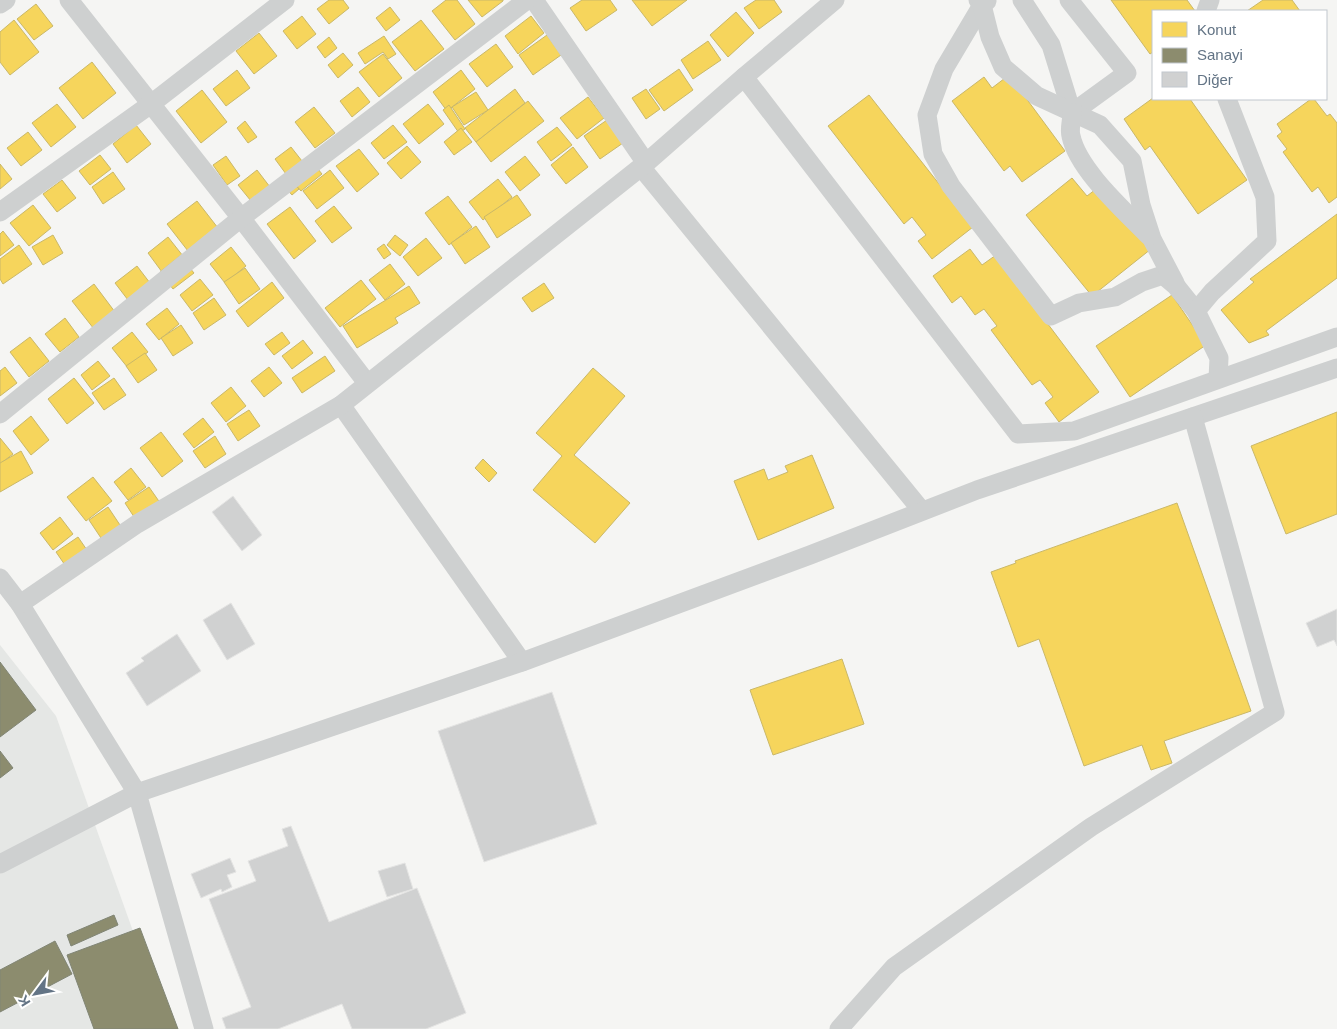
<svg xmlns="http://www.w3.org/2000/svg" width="1337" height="1029" viewBox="0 0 1337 1029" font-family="Arial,sans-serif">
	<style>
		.built { fill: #e5e7e5 }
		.homes { fill: #f6d55c; stroke: #cab868 }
		.industry { fill: #8c8c6e; stroke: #808575 }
		.building { fill: #d0d1d1; stroke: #e4e4e3 }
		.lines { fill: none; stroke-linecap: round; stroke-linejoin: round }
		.minor { stroke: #ced0d0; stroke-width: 19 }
	</style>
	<rect width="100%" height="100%" fill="#f5f5f3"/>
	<polygon class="built" points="0,645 56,716 168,1029 0,1029"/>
	<g class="homes">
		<polygon points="329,0 343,0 349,8 329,24 317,9"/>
		<polygon points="446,0 457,0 475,24 455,40 432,11"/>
		<polygon points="468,0 503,0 503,1 482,17"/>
		<polygon points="582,0 610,0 617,10 586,31 570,8"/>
		<polygon points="632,0 687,0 652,26"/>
		<polygon points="756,0 774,0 782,12 759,29 744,8"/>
		<polygon points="1111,0 1187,0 1195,11 1153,11 1153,52 1150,54"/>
		<polygon points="1263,0 1292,0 1300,11 1247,11"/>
		<polygon points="36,4 53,26 34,40 17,19"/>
		<polygon points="390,7 400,20 386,31 376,18"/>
		<polygon points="736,12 754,33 728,57 710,35"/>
		<polygon points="302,16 316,34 297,49 283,31"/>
		<polygon points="531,16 544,33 518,54 505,36"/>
		<polygon points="14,20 39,52 10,75 0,62 0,32"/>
		<polygon points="421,20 444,49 415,71 392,42"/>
		<polygon points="259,33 277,56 254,74 236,51"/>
		<polygon points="547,35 561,55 533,75 519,55"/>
		<polygon points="384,36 396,54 388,59 383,52 365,64 358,53"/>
		<polygon points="329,37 337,48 325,58 317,47"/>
		<polygon points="708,41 721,60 693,79 681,60"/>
		<polygon points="496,44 513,67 487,87 469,64"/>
		<polygon points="343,53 353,65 338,78 328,65"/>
		<polygon points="383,54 402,78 379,97 359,72"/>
		<polygon points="92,62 116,93 83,119 59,88"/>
		<polygon points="679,69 693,90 664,111 649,90"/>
		<polygon points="237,70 250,88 226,106 213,89"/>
		<polygon points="461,70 475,89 447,111 433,92"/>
		<polygon points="1009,75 1065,151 1022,182 1010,166 1004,171 952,101 984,77 992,88"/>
		<polygon points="358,87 370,102 352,117 340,101"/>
		<polygon points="515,89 525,103 476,142 465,128"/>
		<polygon points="646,89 660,109 646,119 632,98"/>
		<polygon points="202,90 227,122 201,143 176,111"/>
		<polygon points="476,92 488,110 464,125 452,107"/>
		<polygon points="869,95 973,227 932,259 918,241 926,235 912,217 904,224 828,126"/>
		<polygon points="588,97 604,118 577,139 560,118"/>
		<polygon points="1153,98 1190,99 1247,180 1198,214 1150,146 1145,150 1124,119"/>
		<polygon points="1311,99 1314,99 1327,116 1330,114 1337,123 1337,197 1329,203 1318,187 1312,192 1283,152 1287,149 1277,136 1282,132 1277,124"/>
		<polygon points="528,101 544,121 491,162 476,142"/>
		<polygon points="57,104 76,127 51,147 32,123"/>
		<polygon points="428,104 444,124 419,144 403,124"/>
		<polygon points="449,105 465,129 459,133 443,110"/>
		<polygon points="314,107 335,133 315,148 295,122"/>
		<polygon points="607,120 623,143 600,159 584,136"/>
		<polygon points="245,121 257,137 248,143 237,128"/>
		<polygon points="136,125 151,144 127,163 113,144"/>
		<polygon points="393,125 407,142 384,159 371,143"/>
		<polygon points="557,127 572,145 551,161 537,142"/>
		<polygon points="461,128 472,142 454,155 444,142"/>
		<polygon points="28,132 42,150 21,166 7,148"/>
		<polygon points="407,146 421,162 401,179 387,163"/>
		<polygon points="291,147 302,161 286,174 275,159"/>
		<polygon points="573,147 588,167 566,184 551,165"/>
		<polygon points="359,149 379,174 357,192 336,166"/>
		<polygon points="100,155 111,169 90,185 79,171"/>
		<polygon points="226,156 240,176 227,185 213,165"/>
		<polygon points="525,156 540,175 520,191 505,172"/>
		<polygon points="309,158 322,174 301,191 287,175"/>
		<polygon points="0,164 12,179 0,189"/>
		<polygon points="257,170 270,187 251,201 238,185"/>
		<polygon points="330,170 344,188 317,209 303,191"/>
		<polygon points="113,172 125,189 103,204 92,187"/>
		<polygon points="1072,178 1087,196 1100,186 1151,249 1092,296 1026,215"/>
		<polygon points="498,179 512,197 483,220 469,202"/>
		<polygon points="62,180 76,198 57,212 43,194"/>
		<polygon points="291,180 299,189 292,195 284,186"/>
		<polygon points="517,195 531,215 497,238 484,217"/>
		<polygon points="448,196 472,227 449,245 425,213"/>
		<polygon points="197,201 218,228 188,251 167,224"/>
		<polygon points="33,205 51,228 29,246 10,223"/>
		<polygon points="334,206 352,228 332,243 315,221"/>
		<polygon points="290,207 316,241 294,259 267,224"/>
		<polygon points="1337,214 1337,278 1266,331 1269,335 1249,343 1221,310 1254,282 1250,279"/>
		<polygon points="476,226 490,247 465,264 451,243"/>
		<polygon points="3,231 14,245 0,256 0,234"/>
		<polygon points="53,235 63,253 43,265 32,247"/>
		<polygon points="395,235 408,245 400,256 387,245"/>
		<polygon points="168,237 183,256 162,272 148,253"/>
		<polygon points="426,238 442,258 418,276 403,257"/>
		<polygon points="384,244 391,254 384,259 377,249"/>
		<polygon points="19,245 32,264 3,284 0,279 0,259"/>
		<polygon points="231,247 246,266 225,283 210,264"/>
		<polygon points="970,249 982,265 996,255 1099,392 1059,422 1045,403 1053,397 1040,380 1032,385 991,330 997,326 984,309 975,315 961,296 952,303 933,276"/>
		<polygon points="180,256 194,273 173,289 160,272"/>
		<polygon points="390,264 405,284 385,300 369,280"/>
		<polygon points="137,266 150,283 128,300 115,283"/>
		<polygon points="245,268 260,289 239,304 224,282"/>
		<polygon points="200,279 213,295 192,311 180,295"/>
		<polygon points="361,280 376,299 340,327 325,308"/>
		<polygon points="272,282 284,298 248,327 236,311"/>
		<polygon points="544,283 554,298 532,312 522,298"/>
		<polygon points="94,284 115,312 94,329 72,301"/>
		<polygon points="409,286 420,303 395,318 398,323 357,348 343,326"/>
		<polygon points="1172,295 1206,345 1130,397 1096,346"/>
		<polygon points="214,298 226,315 204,330 193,313"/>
		<polygon points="167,308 179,324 159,340 146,324"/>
		<polygon points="65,318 79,337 60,352 45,334"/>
		<polygon points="181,325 193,343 173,356 161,338"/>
		<polygon points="132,332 148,352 128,368 112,348"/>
		<polygon points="282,332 290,343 274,355 265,344"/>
		<polygon points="30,337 49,361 29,377 10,352"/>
		<polygon points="303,340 313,353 292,369 282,356"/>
		<polygon points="145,353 157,370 138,383 126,366"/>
		<polygon points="325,356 335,371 302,393 292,378"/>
		<polygon points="98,361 110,376 92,390 81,375"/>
		<polygon points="5,367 17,383 0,396 0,371"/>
		<polygon points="269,367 282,383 264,397 251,381"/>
		<polygon points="593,368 625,396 574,455 630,503 595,543 533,490 562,456 536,433"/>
		<polygon points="74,378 94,403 67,424 48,399"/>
		<polygon points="114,378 126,395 104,410 92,393"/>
		<polygon points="231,387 246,406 226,422 211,403"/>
		<polygon points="249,410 260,426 238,441 227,424"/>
		<polygon points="1337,412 1337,514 1286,534 1251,446"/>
		<polygon points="31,416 49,440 31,455 13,431"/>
		<polygon points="203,418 214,432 194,448 183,434"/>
		<polygon points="161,432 183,461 162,477 140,448"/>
		<polygon points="215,436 226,454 205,468 193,451"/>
		<polygon points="0,438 13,454 0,464"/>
		<polygon points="21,451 33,473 0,492 0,463"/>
		<polygon points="812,455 834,508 758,540 734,481 764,469 768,480 788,472 785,466"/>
		<polygon points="483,459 497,473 489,482 475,468"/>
		<polygon points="131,468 146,487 128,500 114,482"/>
		<polygon points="93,477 112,501 86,521 67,497"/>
		<polygon points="149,487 163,507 138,523 125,503"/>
		<polygon points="1177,503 1251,711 1164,741 1172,763 1151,770 1142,745 1084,766 1039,639 1018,647 991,572 1016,563 1015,561"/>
		<polygon points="108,507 124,531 105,544 89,520"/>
		<polygon points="60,517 73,534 53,550 40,533"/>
		<polygon points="78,537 89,553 67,568 56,552"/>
		<polygon points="842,659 864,724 773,755 750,690"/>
	</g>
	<g class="industry">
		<polygon points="0,662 36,710 0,737"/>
		<polygon points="0,751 13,768 0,778"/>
		<polygon points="114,915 118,925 71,946 67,935"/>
		<polygon points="140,928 178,1029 94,1029 67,955"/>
		<polygon points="55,941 72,974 0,1012 0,970"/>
	</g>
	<g class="building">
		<polygon points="233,496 262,535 242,551 212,512"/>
		<polygon points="231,603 255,644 227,660 203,620"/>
		<polygon points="1337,609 1337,646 1334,640 1317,647 1306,623"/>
		<polygon points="177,634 201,671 147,706 126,673 144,661 141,658"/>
		<polygon points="552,692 597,824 484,862 438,731"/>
		<polygon points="291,826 329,922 417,888 466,1013 426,1029 352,1029 342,1004 278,1029 226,1029 222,1018 251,1007 209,899 256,881 248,861 288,846 282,829"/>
		<polygon points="230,858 236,872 227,875 232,887 222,892 221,889 201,898 191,874"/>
		<polygon points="405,863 413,889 387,897 378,871"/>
	</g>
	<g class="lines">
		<g class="minor">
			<polyline points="69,0 241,218 367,383"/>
			<polyline points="534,0 646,163"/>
			<polyline points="978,0 982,5 944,69 927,115 933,154 951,186 1051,316 1079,303 1115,297 1142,282 1163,275 1176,286 1196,311 1219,358 1218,379"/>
			<polyline points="1022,0 1051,45 1072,113 1127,73 1069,0"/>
			<polyline points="987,1 982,5 990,37 1003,67 1037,96 1100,125 1132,161 1141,205 1152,239 1175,283"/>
			<polyline points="0,4 6,0"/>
			<polyline points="1206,11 1210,0"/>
			<polyline points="744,77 1018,434 1074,431 1337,337"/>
			<path d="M1072 113C1072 120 1069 129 1071 136 1078 170 1125 211 1149 236"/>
			<polyline points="641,167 922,511"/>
			<polyline points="0,212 151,104 285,0"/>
			<polyline points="1196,311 1212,292 1267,241 1265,197 1227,99"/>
			<polyline points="341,405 522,662"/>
			<polyline points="0,414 241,218 527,0"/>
			<polyline points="0,578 20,604 137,793 522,662 810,555 977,490 1337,368"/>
			<polyline points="20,604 137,524 341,405 646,163 744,77 835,0"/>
			<polyline points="0,864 137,793 204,1029"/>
			<polyline points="839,1029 894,967 1091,827 1275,712 1193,417"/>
		</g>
	</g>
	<rect x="1152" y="10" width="175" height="90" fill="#ffffff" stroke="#c1c7ce"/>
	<rect x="1162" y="22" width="25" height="15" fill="#f6d55c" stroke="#c1c7ce"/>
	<text x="1197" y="35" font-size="15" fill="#637485">Konut</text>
	<rect x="1162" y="48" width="25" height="15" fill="#8c8c6e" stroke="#c1c7ce"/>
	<text x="1197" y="60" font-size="15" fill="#637485">Sanayi</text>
	<rect x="1162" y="72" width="25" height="15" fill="#d0d1d1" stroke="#c1c7ce"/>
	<text x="1197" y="85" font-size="15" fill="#637485">Diğer</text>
	<g transform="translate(35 994) rotate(238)" stroke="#ffffff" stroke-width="4" paint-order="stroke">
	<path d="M0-4L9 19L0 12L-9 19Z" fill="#637485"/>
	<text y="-8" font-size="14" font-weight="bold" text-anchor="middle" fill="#637485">K</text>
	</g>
</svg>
